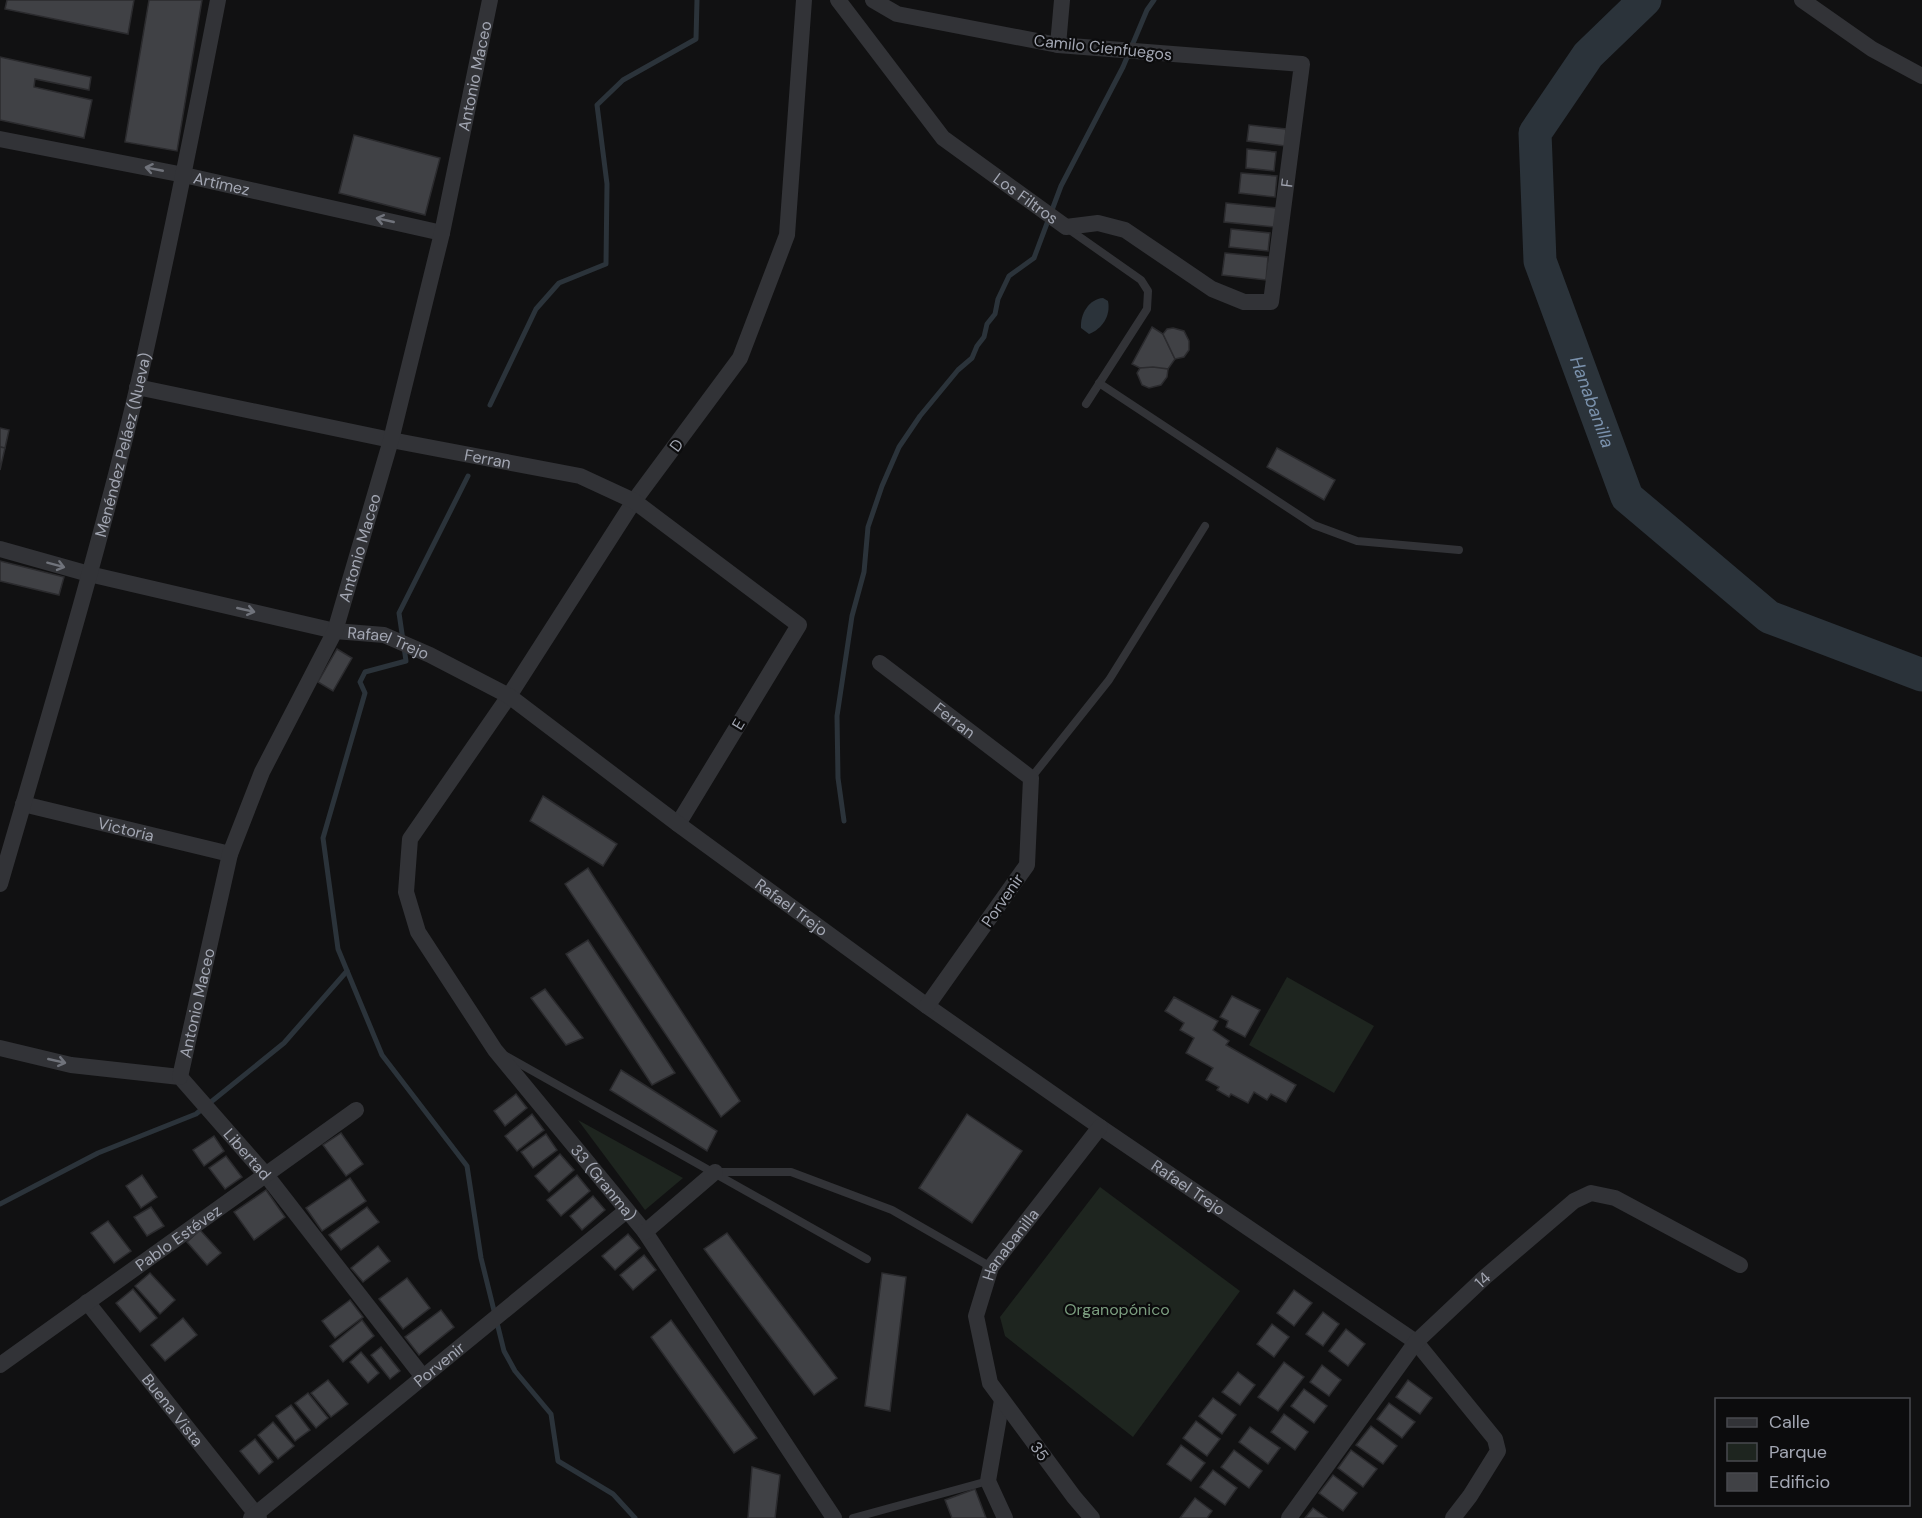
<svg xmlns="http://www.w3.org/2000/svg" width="1922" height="1518" viewBox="0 0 1922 1518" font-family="'DM Sans',sans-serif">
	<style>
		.green { fill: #1e251f }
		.water { fill: #2b333a }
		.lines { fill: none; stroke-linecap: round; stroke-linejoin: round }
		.stream { stroke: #2b333a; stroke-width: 5 }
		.river { stroke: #2b333a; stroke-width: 33 }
		.building { fill: #404145; stroke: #2b2b2e; stroke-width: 1.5 }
		.service { stroke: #323337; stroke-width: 8 }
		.minor { stroke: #323337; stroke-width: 16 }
		.oneway { stroke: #70737b }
		.labels { text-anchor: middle; stroke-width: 4.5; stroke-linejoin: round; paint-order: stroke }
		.street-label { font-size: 16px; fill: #a3a7b3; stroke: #0c0c0d }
		.park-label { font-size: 16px; fill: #7b9d7f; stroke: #0c0c0d }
		.water-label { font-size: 18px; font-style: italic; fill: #7b92ad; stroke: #0c0c0d }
	</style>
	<rect width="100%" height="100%" fill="#111112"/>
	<g class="green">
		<polygon points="1287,977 1374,1026 1334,1093 1249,1045"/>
		<polygon points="578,1120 683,1178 645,1210"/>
		<polygon points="1100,1187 1240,1291 1133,1437 1005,1336 1000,1317"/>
	</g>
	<path class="water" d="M1103 298 1108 301C1111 316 1102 329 1089 334L1081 328C1080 314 1089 299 1103 298Z"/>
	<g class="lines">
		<g class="stream">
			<polyline points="490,405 536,309 559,283 606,264 607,184 597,105 623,80 696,39 697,0"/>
			<polyline points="468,476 399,613 406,661 365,672 360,682 365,693 323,838 338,949 382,1055 467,1166 481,1258 504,1351 515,1371 551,1414 558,1461 613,1494 635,1518"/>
			<polyline points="844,821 838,778 837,716 852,616 864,572 868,527 882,486 899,447 920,416 958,370 972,358 977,346 984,337 987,324 995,314 998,299 1009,276 1034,258 1061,186 1123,67 1147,10 1154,0"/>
			<polyline points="0,1204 98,1153 196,1114 284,1043 347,971"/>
		</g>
		<path class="river" id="s1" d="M1645 0 1588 55 1535 133 1540 261 1627 497 1769 617 1922 675"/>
	</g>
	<g class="building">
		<polygon points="7,0 134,0 128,34 5,9"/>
		<polygon points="149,0 202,0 177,151 125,142"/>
		<polygon points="0,57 91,77 89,90 35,79 34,87 92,100 84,138 0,120"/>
		<polygon points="1249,125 1286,129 1285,146 1247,141"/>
		<polygon points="354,135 440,158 425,215 339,193"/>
		<polygon points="1247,149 1276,152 1274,171 1246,168"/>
		<polygon points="1241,173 1277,176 1275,197 1239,193"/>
		<polygon points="1226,203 1277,208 1274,227 1224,222"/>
		<polygon points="1231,229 1270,233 1268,251 1229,247"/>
		<polygon points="1225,253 1268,257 1266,280 1222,275"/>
		<polygon points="1152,327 1163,334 1175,359 1168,369 1140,368 1132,364"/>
		<polygon points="1173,328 1184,331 1189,341 1189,350 1184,357 1175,359 1163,334 1167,329"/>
		<polygon points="1153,367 1168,369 1167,377 1161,385 1149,388 1142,385 1137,373 1140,368"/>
		<polygon points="0,428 9,430 5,448 0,447"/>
		<polygon points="0,447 5,448 0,470"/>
		<polygon points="1277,448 1335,480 1324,500 1267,467"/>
		<polygon points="0,561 64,577 59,595 0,581"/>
		<polygon points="337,649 352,658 333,691 318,682"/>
		<polygon points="543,796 617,844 603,866 530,821"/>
		<polygon points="588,868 740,1101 721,1117 565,884"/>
		<polygon points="588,940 675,1073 652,1085 566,954"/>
		<polygon points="545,989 583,1038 566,1045 531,998"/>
		<polygon points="1232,996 1260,1010 1245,1037 1226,1027 1228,1021 1220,1017"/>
		<polygon points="1174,997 1218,1021 1213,1030 1229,1041 1226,1045 1296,1085 1286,1102 1271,1094 1267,1100 1254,1092 1248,1103 1231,1094 1229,1097 1217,1090 1219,1087 1206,1080 1213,1068 1186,1053 1194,1038 1180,1030 1184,1023 1165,1011"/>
		<polygon points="621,1070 717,1131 707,1151 610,1090"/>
		<polygon points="516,1094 527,1108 505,1126 494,1111"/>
		<polygon points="532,1114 544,1130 517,1151 505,1136"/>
		<polygon points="967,1114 1022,1151 972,1223 919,1188"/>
		<polygon points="341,1133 363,1164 346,1176 323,1145"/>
		<polygon points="546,1134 557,1150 533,1168 521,1152"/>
		<polygon points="214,1136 224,1151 204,1166 193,1150"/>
		<polygon points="560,1154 574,1170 549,1192 535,1176"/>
		<polygon points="226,1156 242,1177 225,1189 209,1168"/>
		<polygon points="142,1175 157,1197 141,1208 126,1186"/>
		<polygon points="577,1175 590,1191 561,1216 547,1200"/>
		<polygon points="350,1178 366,1201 322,1231 306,1208"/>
		<polygon points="266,1190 285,1217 254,1240 234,1212"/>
		<polygon points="593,1196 605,1210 582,1230 570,1216"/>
		<polygon points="151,1207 164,1226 147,1236 134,1217"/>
		<polygon points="367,1207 379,1222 341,1250 329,1235"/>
		<polygon points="108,1221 131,1251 114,1263 91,1233"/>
		<polygon points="200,1230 221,1253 207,1265 187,1242"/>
		<polygon points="727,1233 837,1378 814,1395 704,1249"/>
		<polygon points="628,1234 640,1248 615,1270 602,1256"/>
		<polygon points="378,1246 390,1261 363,1282 351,1268"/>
		<polygon points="644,1255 656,1270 633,1290 620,1275"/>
		<polygon points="150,1273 175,1300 160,1314 135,1286"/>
		<polygon points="882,1273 906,1277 890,1411 865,1406"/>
		<polygon points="407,1278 430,1308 403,1329 379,1299"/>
		<polygon points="133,1289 157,1318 140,1332 116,1303"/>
		<polygon points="1294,1290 1312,1303 1294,1326 1277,1313"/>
		<polygon points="350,1300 363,1317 335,1338 322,1321"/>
		<polygon points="441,1310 454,1327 419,1355 405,1337"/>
		<polygon points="1323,1312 1339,1324 1323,1346 1306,1334"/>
		<polygon points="183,1318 197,1335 165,1361 151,1345"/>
		<polygon points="362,1320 374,1336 343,1362 330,1346"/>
		<polygon points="671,1320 757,1438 734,1453 651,1337"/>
		<polygon points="1272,1324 1289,1337 1274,1357 1257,1344"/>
		<polygon points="1346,1329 1365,1344 1348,1366 1329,1351"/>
		<polygon points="381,1347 400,1371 390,1379 371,1355"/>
		<polygon points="361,1352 379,1373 368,1383 350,1362"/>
		<polygon points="1284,1362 1304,1377 1278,1411 1258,1397"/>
		<polygon points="1322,1365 1341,1380 1329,1396 1310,1382"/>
		<polygon points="1238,1372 1255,1385 1240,1405 1222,1392"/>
		<polygon points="328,1380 348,1404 331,1417 311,1393"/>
		<polygon points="1408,1380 1432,1398 1420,1414 1396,1397"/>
		<polygon points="1304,1389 1327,1406 1314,1423 1291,1406"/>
		<polygon points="308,1393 328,1418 316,1428 295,1403"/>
		<polygon points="1213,1398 1236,1415 1222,1434 1199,1416"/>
		<polygon points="1389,1403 1415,1422 1402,1438 1377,1419"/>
		<polygon points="291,1405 310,1430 295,1441 276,1416"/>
		<polygon points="1284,1414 1308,1432 1295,1450 1271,1432"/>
		<polygon points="1196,1421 1220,1439 1207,1456 1183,1438"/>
		<polygon points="273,1422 294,1446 278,1459 258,1435"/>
		<polygon points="1371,1426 1397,1446 1383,1464 1356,1445"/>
		<polygon points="1250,1427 1280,1448 1268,1464 1239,1442"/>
		<polygon points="255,1439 273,1462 259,1474 240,1451"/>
		<polygon points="1181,1445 1205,1463 1191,1481 1167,1464"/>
		<polygon points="1234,1450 1262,1471 1249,1488 1221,1467"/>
		<polygon points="1351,1450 1377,1469 1363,1487 1338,1468"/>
		<polygon points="752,1467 780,1475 775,1518 748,1518"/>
		<polygon points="1213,1470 1237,1488 1225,1505 1200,1487"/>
		<polygon points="1333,1475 1357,1493 1343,1511 1319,1493"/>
		<polygon points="975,1489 986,1518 952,1518 945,1500"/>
		<polygon points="1195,1498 1212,1511 1207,1518 1180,1518"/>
		<polygon points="1313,1508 1327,1518 1305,1518"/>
	</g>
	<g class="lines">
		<g class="service">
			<polyline points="1067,228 1141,280 1148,291 1147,309 1086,404"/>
			<polyline points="1099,383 1314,525 1357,541 1459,550"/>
			<polyline points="1031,778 1109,680 1205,526"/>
			<polyline points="506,1056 867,1259"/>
			<polyline points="716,1172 791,1172 892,1210 991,1267"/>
			<polyline points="853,1518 988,1481"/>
		</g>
		<g class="minor">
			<path id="s2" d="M804 0 787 235 740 358 634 501 509 696 410 839 406 892 418 932 495 1050 645 1232 834 1518"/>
			<path id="s3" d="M838 0 943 138 1066 227 1098 223 1125 230 1212 289 1244 302H1271L1302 64 1058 45 897 14 873 0"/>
			<polyline points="1802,0 1872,49 1922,76"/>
			<polyline points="1058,45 1062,0"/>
			<path id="s4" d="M0 139 184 175 442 233"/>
			<path id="s5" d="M137 387 391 440 580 476 634 501 799 625 678 824"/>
			<path id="s6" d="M0 549 89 574 335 631 384 635 430 655 509 696 678 824 927 1006 1100 1127 1416 1342 1495 1439 1498 1451 1470 1496 1453 1518"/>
			<path id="s7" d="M880 663 1031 778 1027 865 927 1006"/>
			<path id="s8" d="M23 804 230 854"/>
			<path id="s9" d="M0 884C48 719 99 552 138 385 167 258 193 129 218 0"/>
			<path id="s10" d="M0 1048 71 1065 180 1077 266 1175 423 1377"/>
			<path id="s11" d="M180 1077 230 854 262 772 335 631 391 440 442 233 490 0"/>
			<polyline points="645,1232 715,1172"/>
			<path id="s12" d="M87 1302 259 1518"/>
			<path id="s13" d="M0 1365 356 1110"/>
			<polyline points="1002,1400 988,1481 1005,1518"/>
			<path id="s14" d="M251 1518 626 1211"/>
			<path id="s15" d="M1092 1518 1074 1497 990 1383 976 1316 991 1267 1100 1127"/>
			<path id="s16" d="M1289 1518 1416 1342 1485 1277 1574 1201 1591 1193 1615 1198 1740 1265"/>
		</g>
	</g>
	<defs><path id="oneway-shaft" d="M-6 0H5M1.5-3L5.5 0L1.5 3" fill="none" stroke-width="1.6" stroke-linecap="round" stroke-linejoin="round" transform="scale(1.5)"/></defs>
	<g class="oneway">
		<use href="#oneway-shaft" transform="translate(154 169) rotate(-169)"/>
		<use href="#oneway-shaft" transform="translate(385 220) rotate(-167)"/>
		<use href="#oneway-shaft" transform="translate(56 565) rotate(15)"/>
		<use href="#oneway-shaft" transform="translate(246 610) rotate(13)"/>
		<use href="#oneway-shaft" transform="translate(57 1061) rotate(13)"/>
	</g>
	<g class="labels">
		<g class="street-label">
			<text transform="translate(1103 47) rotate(6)" y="6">Camilo Cienfuegos</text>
			<text dy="6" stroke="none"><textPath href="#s11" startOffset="1048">Antonio Maceo</textPath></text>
			<text dy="6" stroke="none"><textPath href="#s4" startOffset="226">Artímez</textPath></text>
			<text dy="6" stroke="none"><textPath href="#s3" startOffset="672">F</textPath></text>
			<text dy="6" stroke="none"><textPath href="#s3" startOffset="276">Los Filtros</textPath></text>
			<text dy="6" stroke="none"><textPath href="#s9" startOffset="456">Menéndez Peláez (Nueva)</textPath></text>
			<text transform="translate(676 445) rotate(-53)" y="6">D</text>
			<text dy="6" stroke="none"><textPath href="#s5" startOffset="358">Ferran</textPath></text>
			<text dy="6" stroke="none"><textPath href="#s11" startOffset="562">Antonio Maceo</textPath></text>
			<text dy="6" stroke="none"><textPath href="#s6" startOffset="400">Rafael Trejo</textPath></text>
			<text dy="6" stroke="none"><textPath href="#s7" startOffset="94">Ferran</textPath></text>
			<text transform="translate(738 724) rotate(-59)" y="6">E</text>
			<text dy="6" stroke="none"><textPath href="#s8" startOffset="106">Victoria</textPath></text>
			<text transform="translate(1002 900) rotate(-55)" y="6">Porvenir</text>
			<text dy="6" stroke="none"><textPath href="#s6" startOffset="886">Rafael Trejo</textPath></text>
			<text dy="6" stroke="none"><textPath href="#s11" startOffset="76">Antonio Maceo</textPath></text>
			<text dy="6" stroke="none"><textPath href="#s10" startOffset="285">Libertad</textPath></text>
			<text dy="6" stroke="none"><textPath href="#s2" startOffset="1358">33 (Granma)</textPath></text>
			<text dy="6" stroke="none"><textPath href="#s6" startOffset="1372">Rafael Trejo</textPath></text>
			<text dy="6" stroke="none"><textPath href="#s13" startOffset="219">Pablo Estévez</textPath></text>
			<text dy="6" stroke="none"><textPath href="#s15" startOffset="318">Hanabanilla</textPath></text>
			<text dy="6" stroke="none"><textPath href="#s16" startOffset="308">14</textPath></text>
			<text dy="6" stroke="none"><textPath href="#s14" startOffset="243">Porvenir</textPath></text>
			<text dy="6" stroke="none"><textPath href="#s12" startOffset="138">Buena Vista</textPath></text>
			<text transform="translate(1040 1451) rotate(54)" y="6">35</text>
		</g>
		<g class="park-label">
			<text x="1117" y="1315">Organopónico</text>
		</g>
		<g class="water-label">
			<text dy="6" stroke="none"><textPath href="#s1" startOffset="452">Hanabanilla</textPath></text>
		</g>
	</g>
	<rect x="1715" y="1398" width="195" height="108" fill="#0c0c0d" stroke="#484a4f" stroke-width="1.5"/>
	<rect x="1727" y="1418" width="30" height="9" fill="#323337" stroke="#484a4f" stroke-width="1.5"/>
	<text x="1769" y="1428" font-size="18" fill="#a3a7b3">Calle</text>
	<rect x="1727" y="1443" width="30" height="18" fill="#1e251f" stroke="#484a4f" stroke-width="1.5"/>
	<text x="1769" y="1458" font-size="18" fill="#a3a7b3">Parque</text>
	<rect x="1727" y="1473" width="30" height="18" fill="#404145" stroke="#484a4f" stroke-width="1.5"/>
	<text x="1769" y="1488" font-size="18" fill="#a3a7b3">Edificio</text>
</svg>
